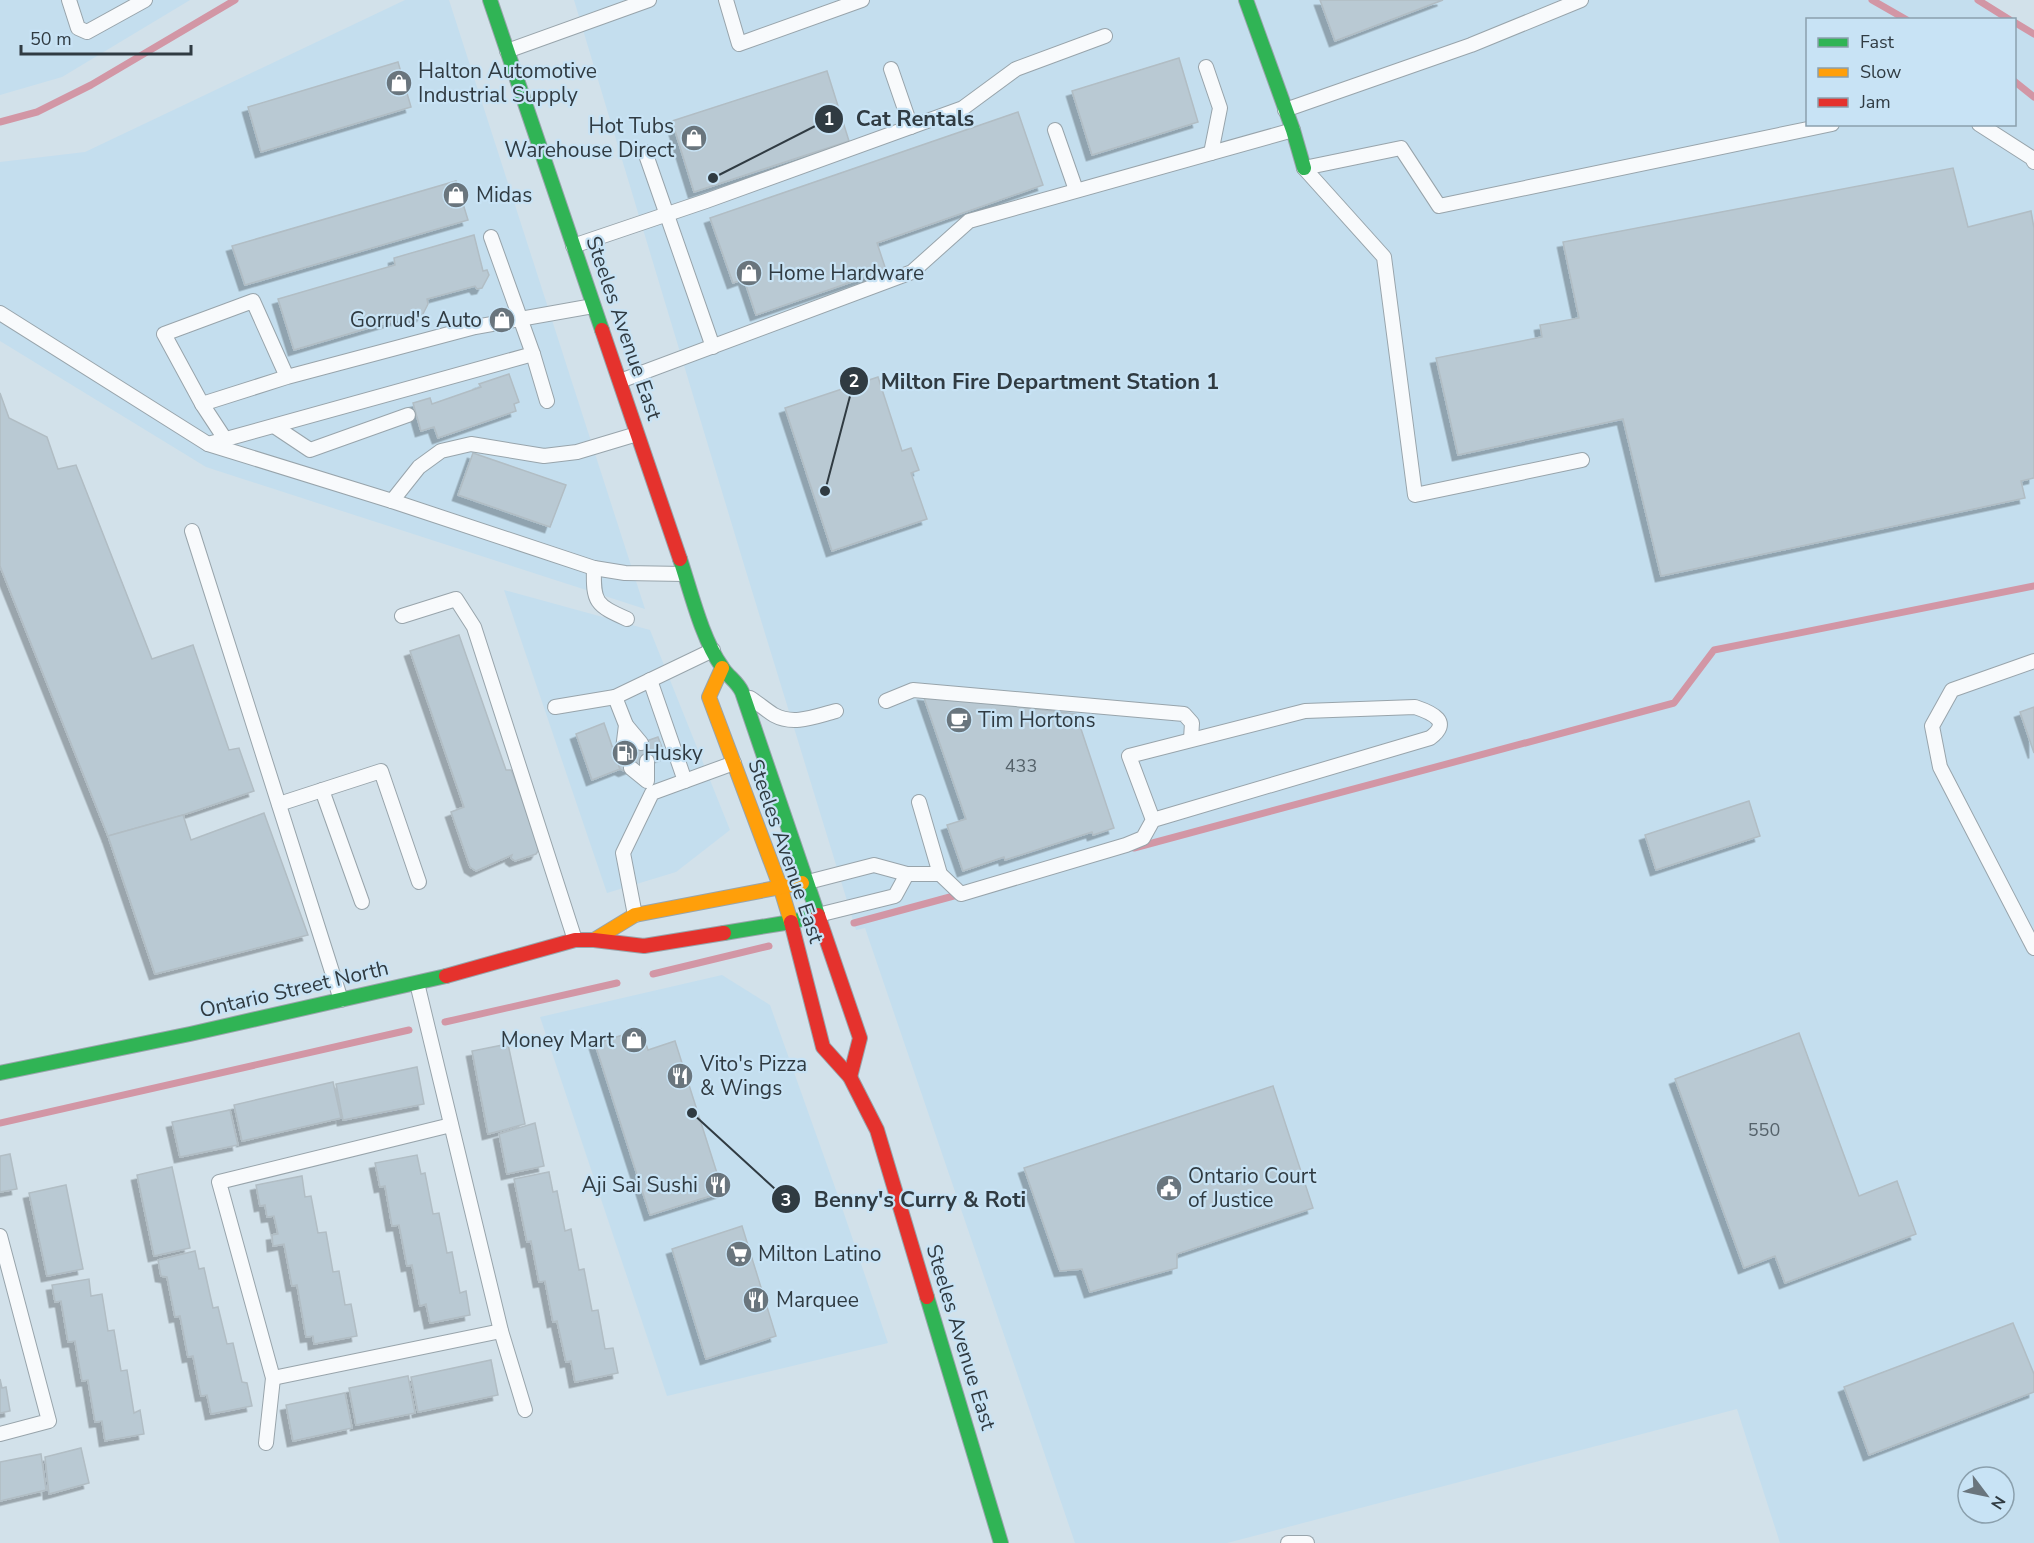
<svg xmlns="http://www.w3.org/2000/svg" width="2034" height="1543" viewBox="0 0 2034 1543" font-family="'Nunito Sans',sans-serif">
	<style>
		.built { fill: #c4deee; fill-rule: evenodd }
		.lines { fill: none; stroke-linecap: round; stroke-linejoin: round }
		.stream { stroke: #d296a5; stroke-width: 7 }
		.building { fill: #b9c9d3; stroke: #b1bdc4; stroke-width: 1.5; filter: url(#shadow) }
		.lane-casing { stroke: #98a4ab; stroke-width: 16 }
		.fast-casing { stroke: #98a4ab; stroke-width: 16 }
		.slow-casing { stroke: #98a4ab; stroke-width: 16 }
		.jam-casing { stroke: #98a4ab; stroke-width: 16 }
		.lane { stroke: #f8fafc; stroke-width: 14 }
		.fast { stroke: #30b455; stroke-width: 14 }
		.slow { stroke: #ff9f0a; stroke-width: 14 }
		.jam { stroke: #e5322d; stroke-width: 14 }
		.labels { text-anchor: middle; stroke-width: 4.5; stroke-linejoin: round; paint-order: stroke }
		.number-label { font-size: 18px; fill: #55626a }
		.poi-label { font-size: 21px; fill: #303b42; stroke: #c8e3f5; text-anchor: start }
		.street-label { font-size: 21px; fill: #303b42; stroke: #c8e3f5 }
		.leader { fill: none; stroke: #303b42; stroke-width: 2 }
		.callout-dot { fill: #303b42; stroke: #c8e3f5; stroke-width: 2 }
		.mark-label { font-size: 18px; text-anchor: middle; font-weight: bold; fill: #fff }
		.callout-label { font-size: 22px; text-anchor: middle; font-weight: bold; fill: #303b42; stroke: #c8e3f5; stroke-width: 4.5; stroke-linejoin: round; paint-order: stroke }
	</style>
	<defs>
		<filter id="shadow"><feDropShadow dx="-5.5" dy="5.5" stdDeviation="0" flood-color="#0004"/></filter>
	</defs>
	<rect width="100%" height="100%" fill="#d2e1ea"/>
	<g class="built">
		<polygon points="0,0 190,0 62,77 0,95"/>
		<polygon points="405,0 449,0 645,609 206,467 0,341 0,162 85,152"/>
		<path d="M574 0H1982L2012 19 1808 20V124H2014L2015 21 2034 33V1543H1780L1737 1409 1227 1543H1075L865 928 856 930 745 568ZM1968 1477H2004V1513H1968Z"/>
		<polygon points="504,590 650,630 730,830 676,872 607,893"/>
		<polygon points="722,975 770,1005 837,1193 888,1343 667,1396 540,1017"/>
	</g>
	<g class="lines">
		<g class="stream">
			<polyline points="1872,0 1907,20"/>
			<polyline points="1978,0 2010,20"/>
			<polyline points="2014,22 2034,34"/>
			<polyline points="2014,81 2034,97"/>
			<polyline points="0,122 37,112 91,85 235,0"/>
			<polyline points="1134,848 1674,703 1714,650 2034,586"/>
			<polyline points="854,923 961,894"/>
			<polyline points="653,974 769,946"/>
			<polyline points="445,1022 617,983"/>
			<polyline points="0,1123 409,1030"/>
		</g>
	</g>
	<g class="building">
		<polygon points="1320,0 1443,0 1335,41"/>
		<polygon points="1179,58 1198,122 1092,155 1072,91"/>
		<polygon points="398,62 411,107 261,152 248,107"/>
		<polygon points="827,71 849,141 694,192 672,121"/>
		<polygon points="1018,112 1043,185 877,243 886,270 756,315 744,279 733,283 710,218"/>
		<polygon points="1953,168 1968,227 2031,211 2034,228 2034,478 2021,481 2025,498 1661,576 1623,419 1458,455 1436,358 1542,337 1540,325 1579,318 1563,242"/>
		<polygon points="456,181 468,220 245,285 232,246"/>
		<polygon points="474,235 483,271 487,270 489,275 482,288 477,289 475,286 427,299 428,304 422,316 410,320 409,316 294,350 278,299 395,265 394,258"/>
		<polygon points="509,374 519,402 514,404 516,411 438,438 434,427 421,431 413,403 430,398 432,404 481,387 479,384"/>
		<polygon points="878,377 902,451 911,448 919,470 911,473 927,519 832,551 785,408"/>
		<polygon points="0,393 9,418 47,437 58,469 76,465 152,659 193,645 229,750 239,748 254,791 183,815 108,836 0,566"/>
		<polygon points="473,453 566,485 550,527 458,495"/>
		<polygon points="459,635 506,770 511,770 513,774 538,845 538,851 536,854 515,861 511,858 512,855 476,871 470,867 451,812 464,807 410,651"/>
		<polygon points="923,695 1076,714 1114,828 1093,835 1092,832 1005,860 1004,857 963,871 947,825 966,819"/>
		<polygon points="2034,707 2034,753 2020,712"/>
		<polygon points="604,723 620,769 592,780 576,734"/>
		<polygon points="658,737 665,755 624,771 620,769 615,752"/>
		<polygon points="1749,801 1760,836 1656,870 1645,835"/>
		<polygon points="264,813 308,935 155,974 108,836 183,815 191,840"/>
		<polygon points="641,1029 648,1050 675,1041 723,1192 650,1215 595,1044"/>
		<polygon points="1799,1033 1859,1196 1897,1181 1916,1234 1785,1283 1775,1256 1744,1268 1675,1079"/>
		<polygon points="508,1044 525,1124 488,1134 472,1051"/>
		<polygon points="417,1067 424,1104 343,1120 336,1084"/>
		<polygon points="333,1082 341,1118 242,1141 234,1105"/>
		<polygon points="1273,1086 1313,1208 1177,1254 1177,1268 1090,1292 1082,1269 1060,1271 1024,1168"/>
		<polygon points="230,1110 238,1145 180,1157 172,1122"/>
		<polygon points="535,1123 544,1166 507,1174 499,1134"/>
		<polygon points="10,1154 17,1189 0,1192 0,1156"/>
		<polygon points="417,1155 421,1174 425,1173 433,1214 439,1213 447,1253 452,1252 460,1293 466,1291 470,1315 430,1323 426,1304 420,1306 412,1265 407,1266 399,1225 392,1226 385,1186 380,1187 375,1163"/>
		<polygon points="172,1167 190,1248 154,1256 137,1175"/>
		<polygon points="549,1172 553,1192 557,1191 565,1231 571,1229 579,1270 584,1269 592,1311 598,1310 605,1349 613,1348 618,1373 575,1382 571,1361 566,1362 557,1321 553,1322 545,1281 539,1282 531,1241 527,1242 514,1179"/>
		<polygon points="302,1176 305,1197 311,1196 318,1233 326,1232 333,1272 339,1271 345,1305 351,1304 357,1336 314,1344 313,1336 306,1337 297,1285 292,1286 284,1244 273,1246 272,1235 278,1234 274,1216 267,1217 265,1205 260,1206 256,1185"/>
		<polygon points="66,1185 83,1269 47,1276 29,1193"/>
		<polygon points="742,1226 776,1336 706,1359 672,1249"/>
		<polygon points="195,1251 199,1269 204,1268 213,1308 218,1307 227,1344 233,1343 242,1382 247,1383 252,1406 211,1414 207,1395 201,1396 193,1356 188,1357 180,1316 175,1317 167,1277 161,1276 158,1260"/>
		<polygon points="89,1279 91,1296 102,1294 108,1331 114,1330 121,1371 127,1370 134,1413 140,1410 144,1434 105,1441 102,1421 95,1422 88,1380 82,1381 75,1341 68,1342 61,1301 55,1302 52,1285"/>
		<polygon points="2013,1323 2034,1374 2034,1392 1869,1455 1844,1387"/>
		<polygon points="491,1360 498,1395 418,1412 411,1377"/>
		<polygon points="408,1376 415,1413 356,1425 349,1388"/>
		<polygon points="0,1379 2,1388 6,1387 10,1411 0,1413"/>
		<polygon points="345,1393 352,1428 293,1441 286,1405"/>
		<polygon points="81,1448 89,1483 49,1494 45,1457"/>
		<polygon points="41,1454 46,1490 0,1501 0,1462"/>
	</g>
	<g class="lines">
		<defs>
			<g id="lane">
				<polyline points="69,0 78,28 87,32 145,0"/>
				<polyline points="726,0 739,44 862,0"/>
				<polyline points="507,51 649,0"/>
				<polyline points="1206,67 1220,108 1211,153"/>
				<polyline points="891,69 911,127"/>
				<polyline points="1285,110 1471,45 1581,0"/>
				<polyline points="1979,124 2032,158 2034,162"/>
				<polyline points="1055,130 1076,190"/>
				<polyline points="645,152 713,347"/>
				<polyline points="1304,168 1401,148 1439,206 1832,124"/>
				<polyline points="1304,168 1384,257 1415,495 1582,460"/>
				<polyline points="491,237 533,354 547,401"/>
				<polyline points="573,246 706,201 963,108 1016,69 1105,36"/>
				<polyline points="0,313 208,444 392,501 594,568 625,573 684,574"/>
				<polyline points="287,377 253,301 164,334 202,404 287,377 475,327 593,306"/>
				<polyline points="620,381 912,272 969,221 1293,130"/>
				<polyline points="202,404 225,439"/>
				<polyline points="274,426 310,450 408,415"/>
				<polyline points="208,444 533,354"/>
				<polyline points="392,501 419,467 441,451 471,444 544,456 577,452 637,434"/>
				<polyline points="192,531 341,1000"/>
				<path d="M594 568C593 603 596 605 627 619"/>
				<polyline points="402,616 456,599 474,627 575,940"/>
				<polyline points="2034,661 1952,690 1932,726 1940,767 2034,948"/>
				<polyline points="650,680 685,781"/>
				<path d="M750 698C758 703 766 710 774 715 794 726 816 716 836 711"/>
				<polyline points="886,701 913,690 1184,714 1192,723 1191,739"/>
				<polyline points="555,707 615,697"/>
				<polyline points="626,725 641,743"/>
				<polyline points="623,749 626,725 615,697 713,650"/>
				<polyline points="631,768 647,781 647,761"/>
				<polyline points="322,790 362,902"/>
				<path d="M919 802 940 874 961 894 1126 845 1143 838 1153 820 1129 756 1305 711 1415 707C1433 713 1452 722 1430 738L1153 820"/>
				<polyline points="279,804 381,771 419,882"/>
				<polyline points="808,882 874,865 907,874 940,874"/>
				<polyline points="635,915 623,853 652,793 734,763"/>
				<polyline points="818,915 895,896 907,874"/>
				<polyline points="417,983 501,1331 525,1410"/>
				<polyline points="0,1236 49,1421 0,1434"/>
				<polyline points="273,1378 501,1331"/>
				<polyline points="266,1443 273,1378 219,1182 451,1125"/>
				<polyline points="1288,1543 1307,1543"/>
			</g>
			<g id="fast">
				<polyline points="490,0 602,330"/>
				<polyline points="1246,0 1293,130 1304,168"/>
				<path d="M680 559C691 592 702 639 722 667 728 677 737 681 742 692L818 915 791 922 724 933"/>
				<polyline points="0,1073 190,1034 446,976"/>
				<polyline points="927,1297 1001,1543"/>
			</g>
			<g id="slow">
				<polyline points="722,668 709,697 780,886 791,922"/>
				<polyline points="594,940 635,915 802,883"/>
			</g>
			<g id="jam">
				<polyline points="602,330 680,559"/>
				<polyline points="818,915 860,1038 850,1077"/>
				<polyline points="791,922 823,1047 850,1077 877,1130 927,1297"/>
				<polyline points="446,976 575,940 594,940 644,946 724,933"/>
			</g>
		</defs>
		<use href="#lane" class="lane-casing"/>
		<use href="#fast" class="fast-casing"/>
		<use href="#slow" class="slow-casing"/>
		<use href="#jam" class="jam-casing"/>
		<use href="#lane" class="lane"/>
		<use href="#fast" class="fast"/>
		<use href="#slow" class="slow"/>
		<use href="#jam" class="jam"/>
	</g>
	<defs>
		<symbol id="shop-disc" viewBox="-11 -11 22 22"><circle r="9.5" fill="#69757d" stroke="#c8e3f5"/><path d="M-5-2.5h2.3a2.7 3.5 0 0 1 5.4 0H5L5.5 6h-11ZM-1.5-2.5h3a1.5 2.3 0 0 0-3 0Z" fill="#fff"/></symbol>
		<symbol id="cafe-disc" viewBox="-11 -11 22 22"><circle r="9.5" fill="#69757d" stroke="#c8e3f5"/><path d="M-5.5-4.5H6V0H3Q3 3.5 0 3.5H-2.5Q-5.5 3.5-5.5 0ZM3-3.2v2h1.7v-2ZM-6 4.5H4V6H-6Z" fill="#fff"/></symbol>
		<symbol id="fuel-disc" viewBox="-11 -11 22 22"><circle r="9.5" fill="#69757d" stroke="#c8e3f5"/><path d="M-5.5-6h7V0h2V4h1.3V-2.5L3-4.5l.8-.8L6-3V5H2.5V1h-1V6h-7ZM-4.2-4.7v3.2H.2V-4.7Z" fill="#fff"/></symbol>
		<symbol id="restaurant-disc" viewBox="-11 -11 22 22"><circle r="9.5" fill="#69757d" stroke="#c8e3f5"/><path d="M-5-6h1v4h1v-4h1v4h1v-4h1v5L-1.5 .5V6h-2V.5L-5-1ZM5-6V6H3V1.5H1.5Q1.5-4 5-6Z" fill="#fff"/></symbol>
		<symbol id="civic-disc" viewBox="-11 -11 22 22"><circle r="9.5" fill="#69757d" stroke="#c8e3f5"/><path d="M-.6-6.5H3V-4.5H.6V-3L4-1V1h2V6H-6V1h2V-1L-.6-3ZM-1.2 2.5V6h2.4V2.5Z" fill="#fff"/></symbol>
		<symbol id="supermarket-disc" viewBox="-11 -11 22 22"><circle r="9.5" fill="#69757d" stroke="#c8e3f5"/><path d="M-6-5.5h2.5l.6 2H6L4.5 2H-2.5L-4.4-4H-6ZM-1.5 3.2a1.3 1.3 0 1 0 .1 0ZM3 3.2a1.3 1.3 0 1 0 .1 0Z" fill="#fff"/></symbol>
	</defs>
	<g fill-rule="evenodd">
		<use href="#shop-disc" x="384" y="68" width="30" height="30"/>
		<use href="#shop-disc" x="679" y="123" width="30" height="30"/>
		<use href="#shop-disc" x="441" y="180" width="30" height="30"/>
		<use href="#shop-disc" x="734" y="258" width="30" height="30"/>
		<use href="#shop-disc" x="487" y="305" width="30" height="30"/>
		<use href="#cafe-disc" x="944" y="705" width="30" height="30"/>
		<use href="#fuel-disc" x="610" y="738" width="30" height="30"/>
		<use href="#shop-disc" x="619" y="1025" width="30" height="30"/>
		<use href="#restaurant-disc" x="665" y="1061" width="30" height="30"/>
		<use href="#restaurant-disc" x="703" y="1170" width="30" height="30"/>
		<use href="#civic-disc" x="1154" y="1173" width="30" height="30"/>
		<use href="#supermarket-disc" x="724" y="1239" width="30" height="30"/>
		<use href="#restaurant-disc" x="741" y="1285" width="30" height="30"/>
	</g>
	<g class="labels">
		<g class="number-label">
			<text x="1021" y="772">433</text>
			<text x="1764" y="1136">550</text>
		</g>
		<g class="poi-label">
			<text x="418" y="78">Halton Automotive<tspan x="418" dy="24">Industrial Supply</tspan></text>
			<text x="674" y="133" text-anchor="end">Hot Tubs<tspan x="674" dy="24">Warehouse Direct</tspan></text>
			<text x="476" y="202">Midas</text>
			<text x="768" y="280">Home Hardware</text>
			<text x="482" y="327" text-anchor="end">Gorrud's Auto</text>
			<text x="978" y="727">Tim Hortons</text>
			<text x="644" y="760">Husky</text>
			<text x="614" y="1047" text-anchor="end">Money Mart</text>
			<text x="700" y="1071">Vito's Pizza<tspan x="700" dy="24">&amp; Wings</tspan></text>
			<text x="1188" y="1183">Ontario Court<tspan x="1188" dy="24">of Justice</tspan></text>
			<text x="698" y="1192" text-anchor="end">Aji Sai Sushi</text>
			<text x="758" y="1261">Milton Latino</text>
			<text x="776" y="1307">Marquee</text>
		</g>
		<g class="street-label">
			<text transform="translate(624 328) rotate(71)" y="7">Steeles Avenue East</text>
			<text transform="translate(786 851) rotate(71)" y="7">Steeles Avenue East</text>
			<text transform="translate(294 989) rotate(-13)" y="7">Ontario Street North</text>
			<text transform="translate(961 1337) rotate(73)" y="7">Steeles Avenue East</text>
		</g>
	</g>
	<path class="leader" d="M713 178L829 119M825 491L854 381M692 1113L786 1199"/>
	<g class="callout-dot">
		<circle cx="713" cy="178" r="6"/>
		<circle cx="825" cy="491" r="6"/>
		<circle cx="692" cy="1113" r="6"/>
		<circle cx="829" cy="119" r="15"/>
		<circle cx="854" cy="381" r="15"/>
		<circle cx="786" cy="1199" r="15"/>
	</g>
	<g class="mark-label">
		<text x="829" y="125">1</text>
		<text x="854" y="387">2</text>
		<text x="786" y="1206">3</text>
	</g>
	<g class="callout-label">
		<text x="915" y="126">Cat Rentals</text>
		<text x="1050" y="389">Milton Fire Department Station 1</text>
		<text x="920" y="1207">Benny's Curry &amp; Roti</text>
	</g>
	<rect x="1806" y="18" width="210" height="108" fill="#c8e3f5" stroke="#8ba0ad" stroke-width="1.5"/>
	<rect x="1818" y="38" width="30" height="9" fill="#30b455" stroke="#8ba0ad" stroke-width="1.5"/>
	<text x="1860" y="48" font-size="18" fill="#303b42">Fast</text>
	<rect x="1818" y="68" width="30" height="9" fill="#ff9f0a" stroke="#8ba0ad" stroke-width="1.5"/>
	<text x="1860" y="78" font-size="18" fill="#303b42">Slow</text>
	<rect x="1818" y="98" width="30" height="9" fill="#e5322d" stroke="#8ba0ad" stroke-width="1.5"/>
	<text x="1860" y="108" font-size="18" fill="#303b42">Jam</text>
	<g transform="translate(1986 1495) rotate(122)"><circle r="28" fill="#c8e3f5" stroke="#8ba0ad" stroke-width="1.5"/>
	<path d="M0-4.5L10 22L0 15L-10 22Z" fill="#69757d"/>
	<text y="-9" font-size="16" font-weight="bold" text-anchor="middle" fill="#303b42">N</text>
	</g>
	<path d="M21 45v9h170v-9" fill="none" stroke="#303b42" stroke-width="3"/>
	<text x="30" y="45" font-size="18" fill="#303b42" stroke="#c8e3f5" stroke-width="4.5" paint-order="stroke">50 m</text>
</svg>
